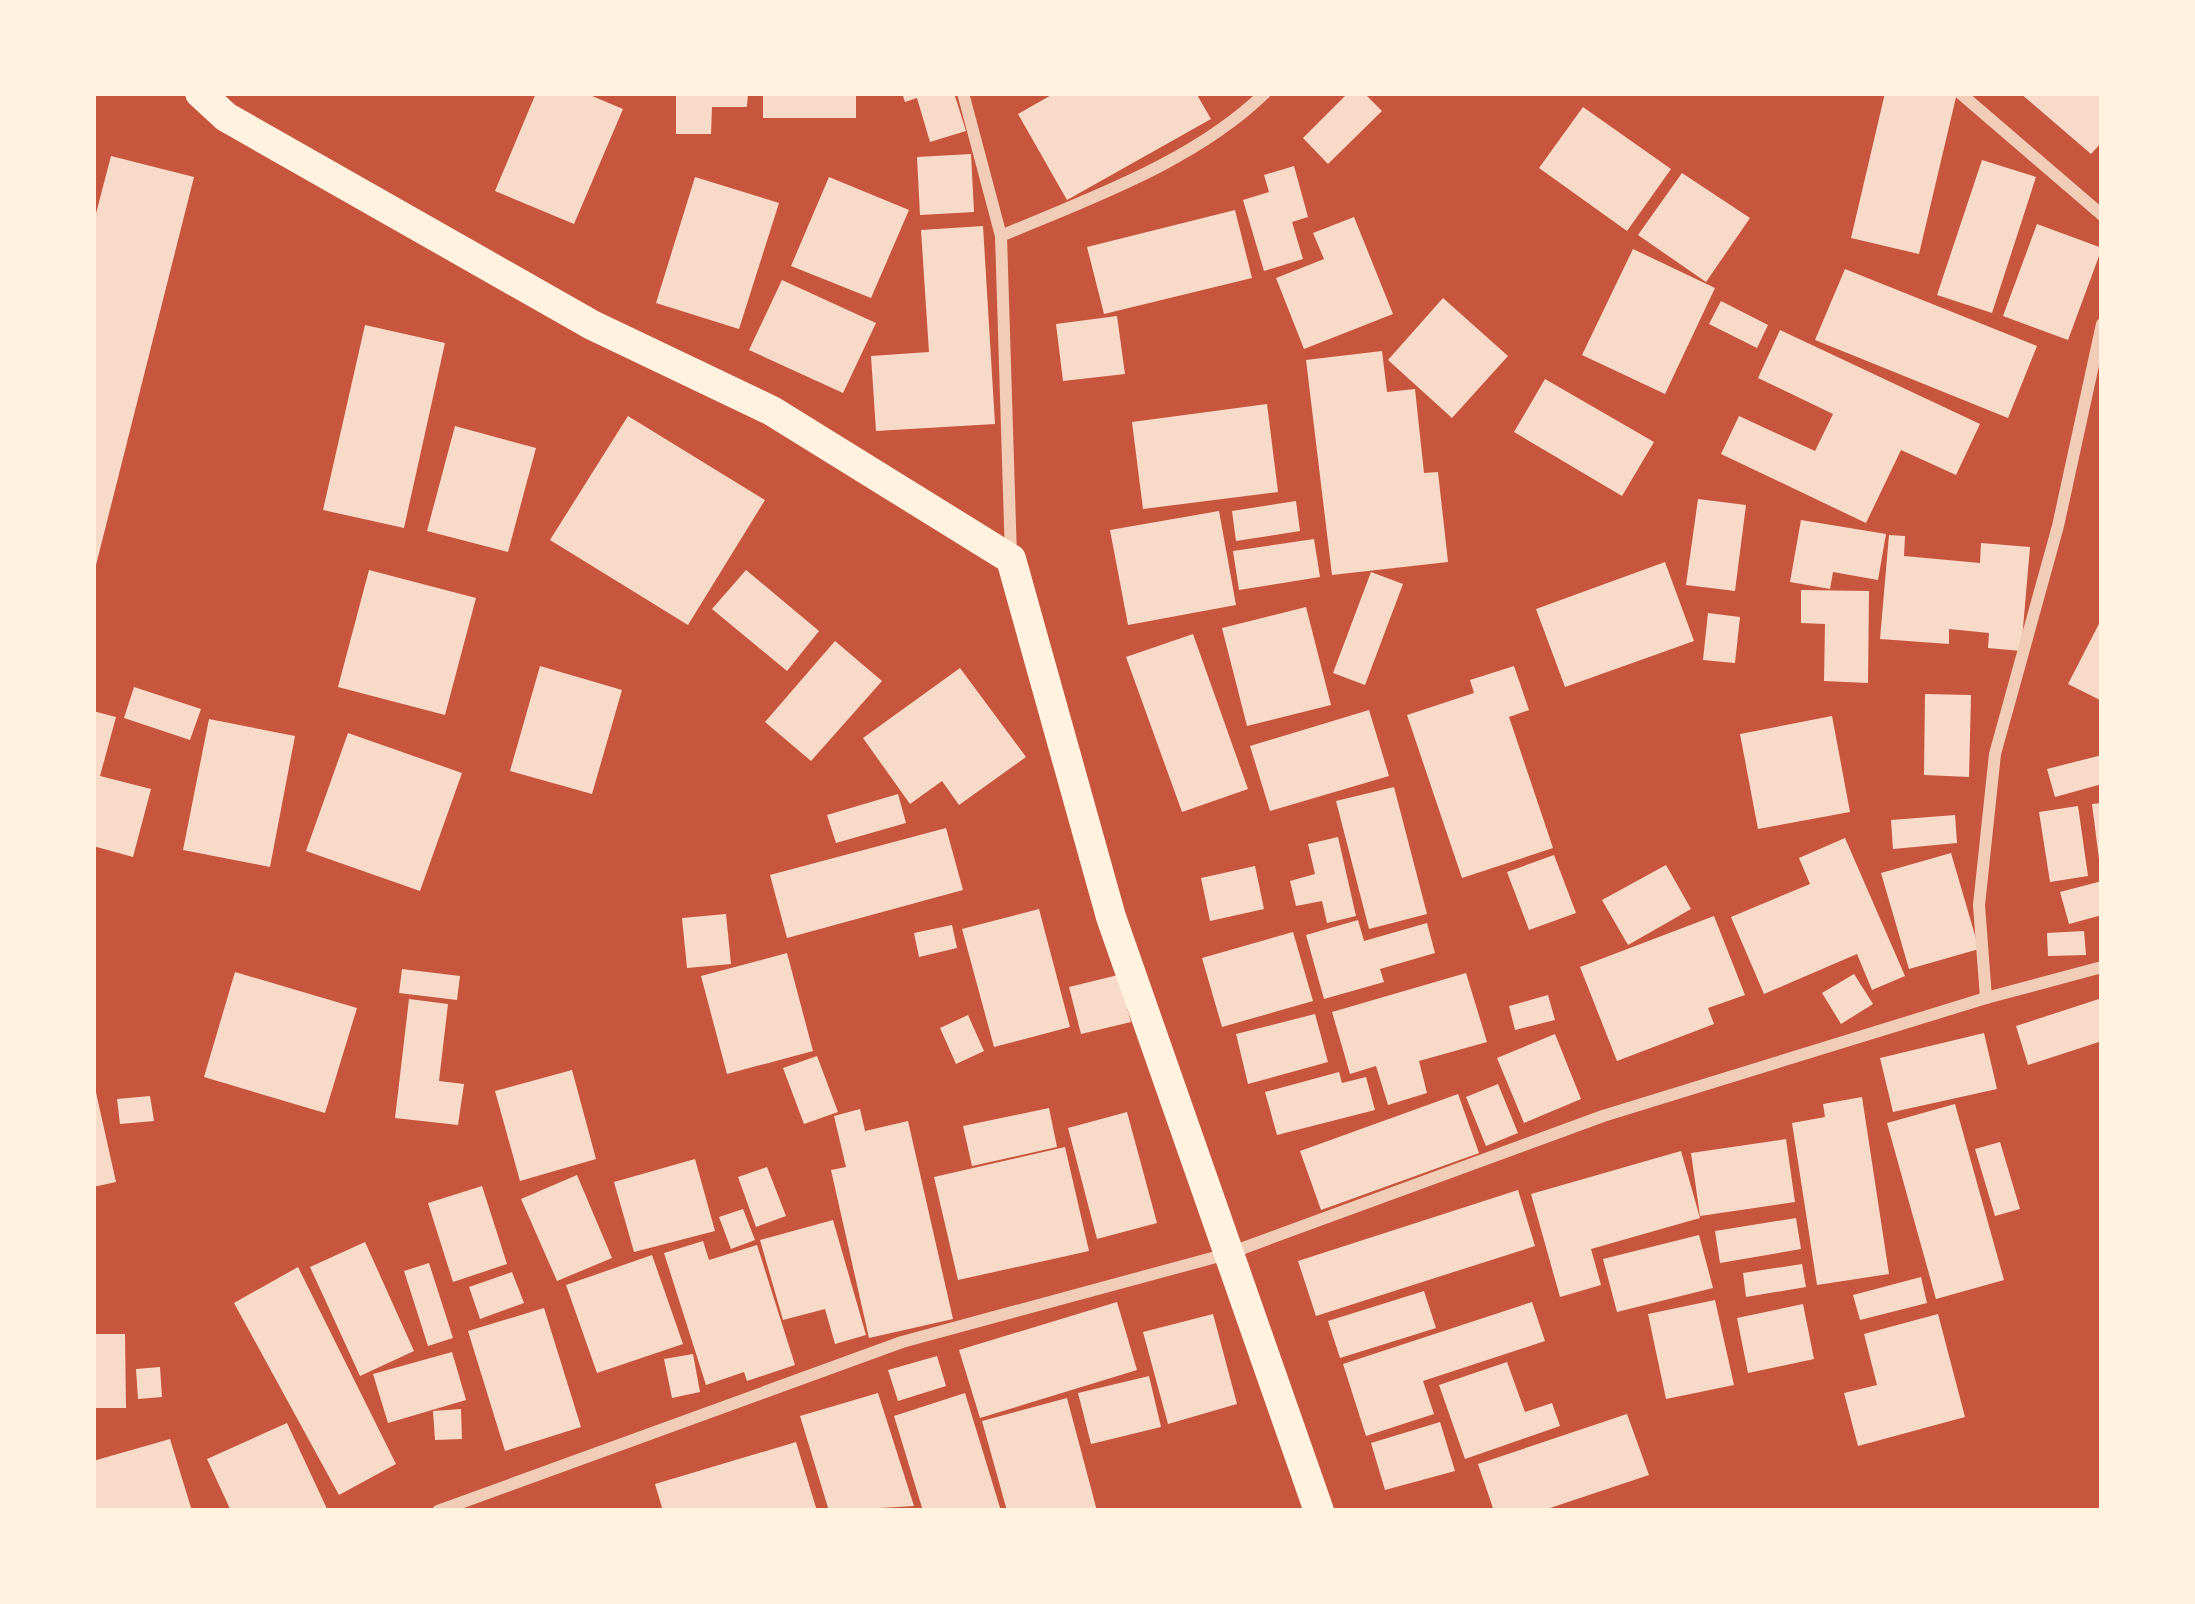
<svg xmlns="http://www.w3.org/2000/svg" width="2195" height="1604" viewBox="0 0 2195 1604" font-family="Signika,sans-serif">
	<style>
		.building { fill: #f7dbc8 }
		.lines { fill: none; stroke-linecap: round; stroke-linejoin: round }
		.minor { stroke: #f1ccb7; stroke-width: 12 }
		.primary { stroke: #fff3e0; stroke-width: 30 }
	</style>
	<rect width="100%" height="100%" fill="#c8553d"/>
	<g class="building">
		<polygon points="536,93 585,93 623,109 574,224 495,191"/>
		<polygon points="676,93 748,93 747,107 712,107 711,134 676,134"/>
		<rect x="763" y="93" width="93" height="25"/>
		<polygon points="902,93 954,93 966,131 930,142 917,98 905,102"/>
		<polygon points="1055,93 1196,93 1211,119 1067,200 1018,114"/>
		<polygon points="1348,93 1364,93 1382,111 1328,164 1303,138"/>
		<polygon points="1885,93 1957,93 1919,254 1851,238"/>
		<polygon points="2020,93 2102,93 2102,142 2091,154"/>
		<polygon points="1583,107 1671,169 1627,231 1539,168"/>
		<polygon points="971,154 974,212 920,215 917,157"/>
		<polygon points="111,156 194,177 95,569 93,225"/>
		<polygon points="1982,160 2036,177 1992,313 1937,295"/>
		<polygon points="1294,166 1308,217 1292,222 1303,259 1264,271 1243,200 1269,192 1264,175"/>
		<polygon points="1682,173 1750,218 1706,282 1638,235"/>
		<polygon points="695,177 779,203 739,329 656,303"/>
		<polygon points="829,177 909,210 871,298 791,266"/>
		<polygon points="1235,210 1252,278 1104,314 1087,247"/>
		<polygon points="1354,217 1393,314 1304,349 1276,278 1324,259 1313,233"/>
		<polygon points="2037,224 2102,248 2068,340 2003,316"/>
		<polygon points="983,226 995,424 876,431 871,356 929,352 921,230"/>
		<polygon points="1633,249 1715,288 1665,394 1582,355"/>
		<polygon points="1845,269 2037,346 2008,418 1815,340"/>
		<polygon points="782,280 876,323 843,393 749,350"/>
		<polygon points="1443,298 1508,356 1452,418 1388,360"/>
		<polygon points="1721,301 1768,325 1757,348 1709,324"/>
		<polygon points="1117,316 1125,374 1063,381 1056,324"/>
		<polygon points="365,325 445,343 404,528 323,510"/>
		<polygon points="1780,330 1980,424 1956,475 1901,450 1866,523 1721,454 1739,416 1815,451 1833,414 1758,378"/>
		<polygon points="1382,351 1387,392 1415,389 1424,473 1438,472 1448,562 1332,575 1306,360"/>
		<polygon points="1545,379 1654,442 1622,496 1514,432"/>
		<polygon points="1267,404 1278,492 1143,509 1132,422"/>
		<polygon points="628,416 765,500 688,625 550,540"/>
		<polygon points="455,426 536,448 508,552 427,531"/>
		<polygon points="1698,499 1746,505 1735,591 1686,585"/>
		<polygon points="1296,501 1300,531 1236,541 1232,511"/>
		<polygon points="1219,511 1236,605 1128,625 1110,530"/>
		<polygon points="1801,520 1886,534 1878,580 1833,572 1830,589 1790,582"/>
		<polygon points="1889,535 1905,536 1904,556 1980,563 1981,543 2030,547 2021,651 1988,648 1989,633 1949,629 1949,644 1880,639"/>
		<polygon points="1314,539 1320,577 1239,590 1233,551"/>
		<polygon points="1665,562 1694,641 1565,687 1536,609"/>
		<polygon points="369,570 476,598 445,715 338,687"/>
		<polygon points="746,570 819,631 787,671 712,609"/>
		<polygon points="1371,572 1403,584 1365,685 1333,673"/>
		<polygon points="1801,590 1869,591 1868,683 1824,681 1825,624 1801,623"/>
		<polygon points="1306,607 1331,705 1247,726 1222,628"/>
		<polygon points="1708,613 1740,617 1735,663 1703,660"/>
		<polygon points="2102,618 2102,701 2068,684"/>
		<polygon points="1193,634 1248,789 1182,812 1126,657"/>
		<polygon points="835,641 882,681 811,761 765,722"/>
		<polygon points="540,666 622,690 592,794 510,771"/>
		<polygon points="1514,666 1529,710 1509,717 1553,848 1462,878 1407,715 1474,693 1470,680"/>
		<polygon points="960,668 1026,757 959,805 942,781 910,804 863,738"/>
		<polygon points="134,687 201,709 190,740 124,718"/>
		<polygon points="1925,694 1971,695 1969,777 1924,775"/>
		<polygon points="1369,710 1389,776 1270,811 1250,746"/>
		<polygon points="93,711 116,717 100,776 151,789 133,857 93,846"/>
		<polygon points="1832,716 1850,812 1758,829 1740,734"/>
		<polygon points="209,719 295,736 270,867 183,850"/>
		<polygon points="348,733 462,773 420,891 306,851"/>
		<polygon points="2102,755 2102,784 2055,797 2047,769"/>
		<polygon points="1394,787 1427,914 1369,929 1336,801"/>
		<polygon points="898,794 906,823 836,843 827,815"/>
		<polygon points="2102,803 2102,859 2099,859 2092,804"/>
		<polygon points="2078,806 2088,876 2050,882 2039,812"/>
		<polygon points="1955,815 1957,843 1893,849 1891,820"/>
		<polygon points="946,828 963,890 787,938 770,875"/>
		<polygon points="1338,837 1356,916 1327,923 1322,901 1296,906 1290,881 1315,874 1308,844"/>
		<polygon points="1845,838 1905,976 1872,990 1857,954 1764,994 1731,917 1810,884 1799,858"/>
		<polygon points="1951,853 1979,949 1909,969 1881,873"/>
		<polygon points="1554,855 1576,913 1529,930 1507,872"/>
		<polygon points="1666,865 1691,909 1628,945 1602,900"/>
		<polygon points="1255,866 1264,909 1210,921 1201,878"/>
		<polygon points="2102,881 2102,915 2069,924 2060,892"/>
		<polygon points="1039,909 1070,1027 994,1047 962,929"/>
		<polygon points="726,914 731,964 687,968 682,918"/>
		<polygon points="1714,916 1745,995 1708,1008 1714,1024 1617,1061 1580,967"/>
		<polygon points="1358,920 1364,941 1427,923 1435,953 1380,969 1384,982 1324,999 1306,935"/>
		<polygon points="952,925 957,948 919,957 914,933"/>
		<polygon points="2084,931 2086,955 2048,956 2047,933"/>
		<polygon points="1293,932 1313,1001 1222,1027 1202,958"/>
		<polygon points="787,953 813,1051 727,1074 701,976"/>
		<polygon points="402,969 460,976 457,1000 399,993"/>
		<polygon points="235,972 357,1008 325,1113 204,1077"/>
		<polygon points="1466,973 1487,1042 1419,1061 1427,1093 1388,1105 1376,1066 1350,1074 1332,1012"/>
		<polygon points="1854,974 1873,1004 1841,1024 1822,993"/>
		<polygon points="1118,975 1131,1022 1081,1034 1069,987"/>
		<polygon points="1548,995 1555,1020 1515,1030 1509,1006"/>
		<polygon points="2102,998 2102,1041 2028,1065 2016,1026"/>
		<polygon points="409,999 448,1004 439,1081 464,1084 458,1125 395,1118"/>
		<polygon points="1315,1014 1328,1062 1248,1084 1236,1034"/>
		<polygon points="968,1015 984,1051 956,1064 940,1028"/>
		<polygon points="1984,1033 1997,1089 1893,1112 1880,1058"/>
		<polygon points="1555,1034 1581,1099 1524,1123 1497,1058"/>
		<polygon points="817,1056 838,1112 804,1124 783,1068"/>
		<polygon points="572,1070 596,1159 520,1181 495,1091"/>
		<polygon points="1339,1072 1342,1083 1366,1077 1375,1110 1277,1135 1265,1092"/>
		<polygon points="93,1079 116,1182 93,1187"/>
		<polygon points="1498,1084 1518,1133 1486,1146 1466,1097"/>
		<polygon points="1458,1094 1479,1153 1321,1210 1300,1151"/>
		<polygon points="150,1096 154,1121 120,1124 117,1099"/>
		<polygon points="1862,1097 1889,1274 1817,1285 1792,1123 1825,1117 1823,1104"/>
		<polygon points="1955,1104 2004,1280 1936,1299 1887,1123"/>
		<polygon points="1049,1108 1057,1147 972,1166 963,1126"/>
		<polygon points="860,1109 865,1131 908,1121 953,1319 869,1338 831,1170 846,1167 834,1116"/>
		<polygon points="1127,1112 1157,1223 1097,1239 1068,1128"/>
		<polygon points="1786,1139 1795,1202 1700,1216 1691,1153"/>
		<polygon points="2000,1142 2020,1209 1995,1216 1975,1149"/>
		<polygon points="1065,1147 1089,1251 958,1280 934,1177"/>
		<polygon points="1681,1151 1700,1218 1591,1249 1601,1285 1560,1297 1531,1194"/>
		<polygon points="695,1159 715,1231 634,1252 614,1182"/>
		<polygon points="767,1167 786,1216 756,1227 738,1177"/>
		<polygon points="577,1175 612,1258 557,1281 521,1199"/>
		<polygon points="482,1186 507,1264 453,1282 428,1203"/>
		<polygon points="1518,1190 1535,1246 1316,1316 1298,1261"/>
		<polygon points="743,1209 755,1240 731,1249 719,1217"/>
		<polygon points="1796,1218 1801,1249 1720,1263 1715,1231"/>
		<polygon points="833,1220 866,1335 835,1344 825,1309 783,1320 760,1240"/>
		<polygon points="1699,1235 1713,1288 1617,1312 1603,1259"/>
		<polygon points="703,1241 709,1260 757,1245 795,1365 747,1381 744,1372 706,1385 664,1253"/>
		<polygon points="365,1242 414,1351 360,1376 310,1267"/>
		<polygon points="652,1255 683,1344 597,1373 566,1285"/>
		<polygon points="429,1263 453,1338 428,1346 404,1271"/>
		<polygon points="1802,1264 1806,1287 1746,1297 1743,1273"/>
		<polygon points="298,1267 396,1464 339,1495 234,1303"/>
		<polygon points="512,1272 524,1303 480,1319 469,1287"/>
		<polygon points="1921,1277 1927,1303 1860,1320 1853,1295"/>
		<polygon points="1424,1291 1436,1328 1340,1358 1328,1321"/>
		<polygon points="1715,1300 1734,1385 1666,1399 1648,1314"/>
		<polygon points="1117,1302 1137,1370 980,1418 959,1350"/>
		<polygon points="1532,1302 1545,1341 1423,1381 1434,1414 1366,1436 1343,1364"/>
		<polygon points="1803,1304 1814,1359 1748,1373 1737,1318"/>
		<polygon points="544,1308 581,1427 505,1451 468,1331"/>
		<polygon points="1213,1314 1237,1404 1168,1424 1143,1332"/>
		<polygon points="1938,1314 1965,1417 1858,1446 1844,1393 1877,1385 1864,1334"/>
		<polygon points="93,1334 125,1334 126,1408 93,1408"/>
		<polygon points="452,1352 466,1400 388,1423 373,1374"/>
		<polygon points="693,1354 700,1392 672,1398 664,1359"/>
		<polygon points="937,1356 946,1386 898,1401 888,1370"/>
		<polygon points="1507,1362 1525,1412 1552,1403 1560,1426 1465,1459 1439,1385"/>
		<polygon points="160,1367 162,1397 138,1399 136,1369"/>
		<polygon points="1149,1376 1161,1427 1091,1444 1078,1393"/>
		<polygon points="878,1393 914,1506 829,1511 800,1416"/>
		<polygon points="965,1393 1001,1511 923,1511 894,1416"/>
		<polygon points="1067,1398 1097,1511 1007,1511 982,1421"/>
		<polygon points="461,1409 462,1439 435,1440 433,1411"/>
		<polygon points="1627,1414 1649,1475 1541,1511 1494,1511 1478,1464"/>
		<polygon points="1440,1422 1455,1471 1385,1490 1371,1443"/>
		<polygon points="287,1423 328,1511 231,1511 207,1459"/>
		<polygon points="170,1439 192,1511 93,1511 93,1461"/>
		<polygon points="796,1442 817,1511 663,1511 655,1484"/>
	</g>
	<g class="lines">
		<g class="minor">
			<polyline points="963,93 1001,236 1011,557"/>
			<polyline points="1960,93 2102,215"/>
			<path d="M1001 236C1090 198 1194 162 1265 93"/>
			<polyline points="1986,998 2102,967"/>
			<polyline points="438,1511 902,1342 1227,1254 1603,1116 1986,998 1979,905 1995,754 2058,526 2102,324"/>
		</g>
		<polyline class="primary" points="200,93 226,117 592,325 772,411 1011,559 1111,917 1319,1511"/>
	</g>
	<rect width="2195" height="1604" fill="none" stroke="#fff3e0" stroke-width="192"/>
</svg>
